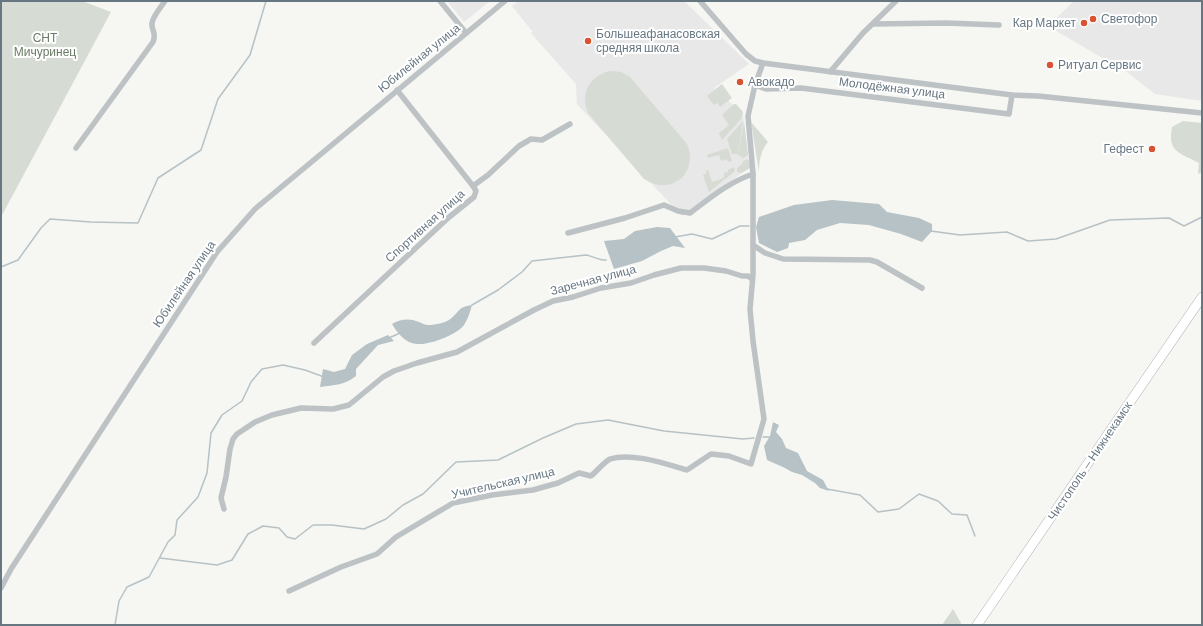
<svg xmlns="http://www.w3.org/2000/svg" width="1203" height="626" viewBox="0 0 1203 626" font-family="Barlow,sans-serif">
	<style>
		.built { fill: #e7e8e7 }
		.green { fill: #d6dbd3 }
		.water { fill: #b6c2c5 }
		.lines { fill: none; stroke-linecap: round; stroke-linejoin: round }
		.stream { stroke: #b6c2c5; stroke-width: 1.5 }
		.primary-casing { stroke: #b1b6b9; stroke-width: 10 }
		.minor { stroke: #bdc2c5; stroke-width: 5.5 }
		.primary { stroke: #fff; stroke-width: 9 }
		.poi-dot { fill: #d75333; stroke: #fff; stroke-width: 1.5 }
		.labels { text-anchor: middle; stroke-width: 4; stroke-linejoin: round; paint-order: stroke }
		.poi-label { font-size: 12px; fill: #677782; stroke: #fff; text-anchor: start }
		.park-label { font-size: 12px; fill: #6a7a66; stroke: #fff }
		.street-label { font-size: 12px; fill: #677782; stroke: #fff }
	</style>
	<rect width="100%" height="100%" fill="#f6f6f3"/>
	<g class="built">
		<polygon points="447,1 490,1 464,22"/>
		<polygon points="519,1 684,1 749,64 714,88 743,114 749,168 682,216 577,104 576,84 531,33 533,32 512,6"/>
		<polygon points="1074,1 1202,1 1202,101 1155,94 1128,73 1048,26"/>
	</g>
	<g class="green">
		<polygon points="1,1 82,1 111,12 1,217"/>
		<path d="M610 71 621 72 630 77 687 144C699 173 671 197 644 179L588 113C580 94 589 76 610 71Z"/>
		<polygon points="722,84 732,98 720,107 717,103 714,105 707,96"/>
		<polygon points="734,104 736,104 743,112 741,119 722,140 719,133 729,125 722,115"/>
		<polygon points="743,121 738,154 732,154 727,139"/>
		<path d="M1183 121 1202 123V172L1198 174 1199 163C1180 153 1167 152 1172 127Z"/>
		<polygon points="744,122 748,154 747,156 743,158 738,155"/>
		<path d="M751 122 768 142C761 150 759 161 759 172Z"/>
		<polygon points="728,148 732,161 728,162 727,159 721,161 719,155 708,158 707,155"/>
		<polygon points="748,159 750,164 750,168 741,173 737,172 737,168 742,164 743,161"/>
		<polygon points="734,167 735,171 709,192 703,175 706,174 706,171 708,170 712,182 724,178 724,173 728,172 728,170"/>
		<polygon points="953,609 961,623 960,625 942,625"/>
	</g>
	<g class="water">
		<polygon points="832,200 879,204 887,212 919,218 932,224 932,231 922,242 901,234 869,225 840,223 817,230 805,240 789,243 788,248 777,252 759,243 756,227 759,217 794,205"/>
		<polygon points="657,227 670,228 685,248 673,246 661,251 642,261 614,269 604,241 624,239 635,231"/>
		<path d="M472 305C470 312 468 319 464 325 457 335 424 348 412 343 404 341 396 331 392 324 400 319 409 318 419 322 422 323 425 325 428 325 433 325 445 323 449 320 460 312 457 307 472 305Z"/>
		<path d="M388 335 394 341 378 345 356 369V376C345 385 334 385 320 387L323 369 334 372 345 369 352 355 367 344Z"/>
		<polygon points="773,422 779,425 776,432 782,439 786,448 798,453 807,471 823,480 829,491 820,488 815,483 802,475 792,472 785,468 767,460 764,446 770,436"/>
	</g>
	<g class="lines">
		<g class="stream">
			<polyline points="931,231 960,235 1007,232 1028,241 1056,239 1110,220 1169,218 1184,226 1202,217"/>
			<polyline points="675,237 692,234 712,239 740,226 749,226"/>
			<polyline points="1,267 18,260 41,228 50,219 91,222 138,223 158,178 201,150 218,99 250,55 266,1"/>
			<path d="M472 305 498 290 522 272 532 261 586 255C593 256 600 261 606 260"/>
			<polyline points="389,338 400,333"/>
			<polyline points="763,437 771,437"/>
			<polyline points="827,489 860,495 878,512 899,509 919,494 938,501 952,514 967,515 975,536"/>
			<polyline points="160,558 217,565 232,560 248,534 263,526 279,528 287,537 295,539 313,525 332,525 364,529 386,519 403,505 423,494 456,462 498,460 543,438 576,424 608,420 664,431 743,439 754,438"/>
			<polyline points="115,625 119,601 127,587 149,577 168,542 175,535 177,520 198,497 207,473 211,433 222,415 242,401 251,382 262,369 283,365 305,370 324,377"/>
		</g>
		<defs>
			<polyline id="primary" points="977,625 1202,297"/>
		</defs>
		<use href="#primary" class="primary-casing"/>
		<g class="minor">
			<polyline points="440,1 466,33"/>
			<polyline points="700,1 746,54 755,61 763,63 1012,95 1038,96 1202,113"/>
			<polyline points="874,24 946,23 999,25"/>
			<polyline points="830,72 863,33 896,1"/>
			<polyline points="755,85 766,89 801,88 1009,114 1012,95"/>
			<path d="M76 148 153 42C157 33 151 30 152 23 153 16 161 7 165 1"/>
			<polyline points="473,186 488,175 519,146 531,139 542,140 570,124"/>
			<path d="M568 233 625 218 664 205 678 211 690 213C710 198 729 182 753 174"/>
			<polyline points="753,245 765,253 783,259 870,260 877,262 922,288"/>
			<polyline points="314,343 448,218 474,197 476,191 473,186 397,90"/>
			<polyline points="224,509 221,498 226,477 230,449 233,439 237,434 255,422 272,415 301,408 333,409 349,405 383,377 394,371 417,363 457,352 534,310 553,301 573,297 601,288 631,283 654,275 681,268 704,268 726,271 742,276 748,276 752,279"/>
			<polyline points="1,588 11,569 217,252 255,209 505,1"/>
			<path d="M289 591 341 567 377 554 396 537 453 503 492 495 533 490 558 483 579 473 591 476C597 471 604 462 610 459 632 452 666 464 687 470L711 454 729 456 751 464 764 419 753 341 750 309 753 275V174L748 116 755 85 763 63"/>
		</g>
		<use href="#primary" class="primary"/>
	</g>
	<g class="poi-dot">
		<circle cx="1093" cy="19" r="4"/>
		<circle cx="1084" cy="23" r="4"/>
		<circle cx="588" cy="41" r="4"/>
		<circle cx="1050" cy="65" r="4"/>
		<circle cx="740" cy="82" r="4"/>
		<circle cx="1152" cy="149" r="4"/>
	</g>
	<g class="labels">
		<g class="poi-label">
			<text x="1101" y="23">Светофор</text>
			<text x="1076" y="27" text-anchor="end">Кар Маркет</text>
			<text x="596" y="38">Большеафанасовская<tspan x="596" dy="14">средняя школа</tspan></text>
			<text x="1058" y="69">Ритуал Сервис</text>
			<text x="748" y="86">Авокадо</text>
			<text x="1144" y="153" text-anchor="end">Гефест</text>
		</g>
		<g class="park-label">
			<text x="45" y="42">СНТ<tspan x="45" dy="14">Мичуринец</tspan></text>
		</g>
		<g class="street-label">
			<text transform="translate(419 58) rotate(-39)" y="4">Юбилейная улица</text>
			<text transform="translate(892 88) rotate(7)" y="4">Молодёжная улица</text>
			<text transform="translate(425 226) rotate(-42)" y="4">Спортивная улица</text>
			<text transform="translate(593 280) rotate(-15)" y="4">Заречная улица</text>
			<text transform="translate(184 284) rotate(-56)" y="4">Юбилейная улица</text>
			<text transform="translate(1090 461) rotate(-56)" y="4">Чистополь — Нижнекамск</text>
			<text transform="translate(503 483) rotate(-13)" y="4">Учительская улица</text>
		</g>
	</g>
	<rect width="1203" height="626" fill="none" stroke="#677782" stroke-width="4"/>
</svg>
